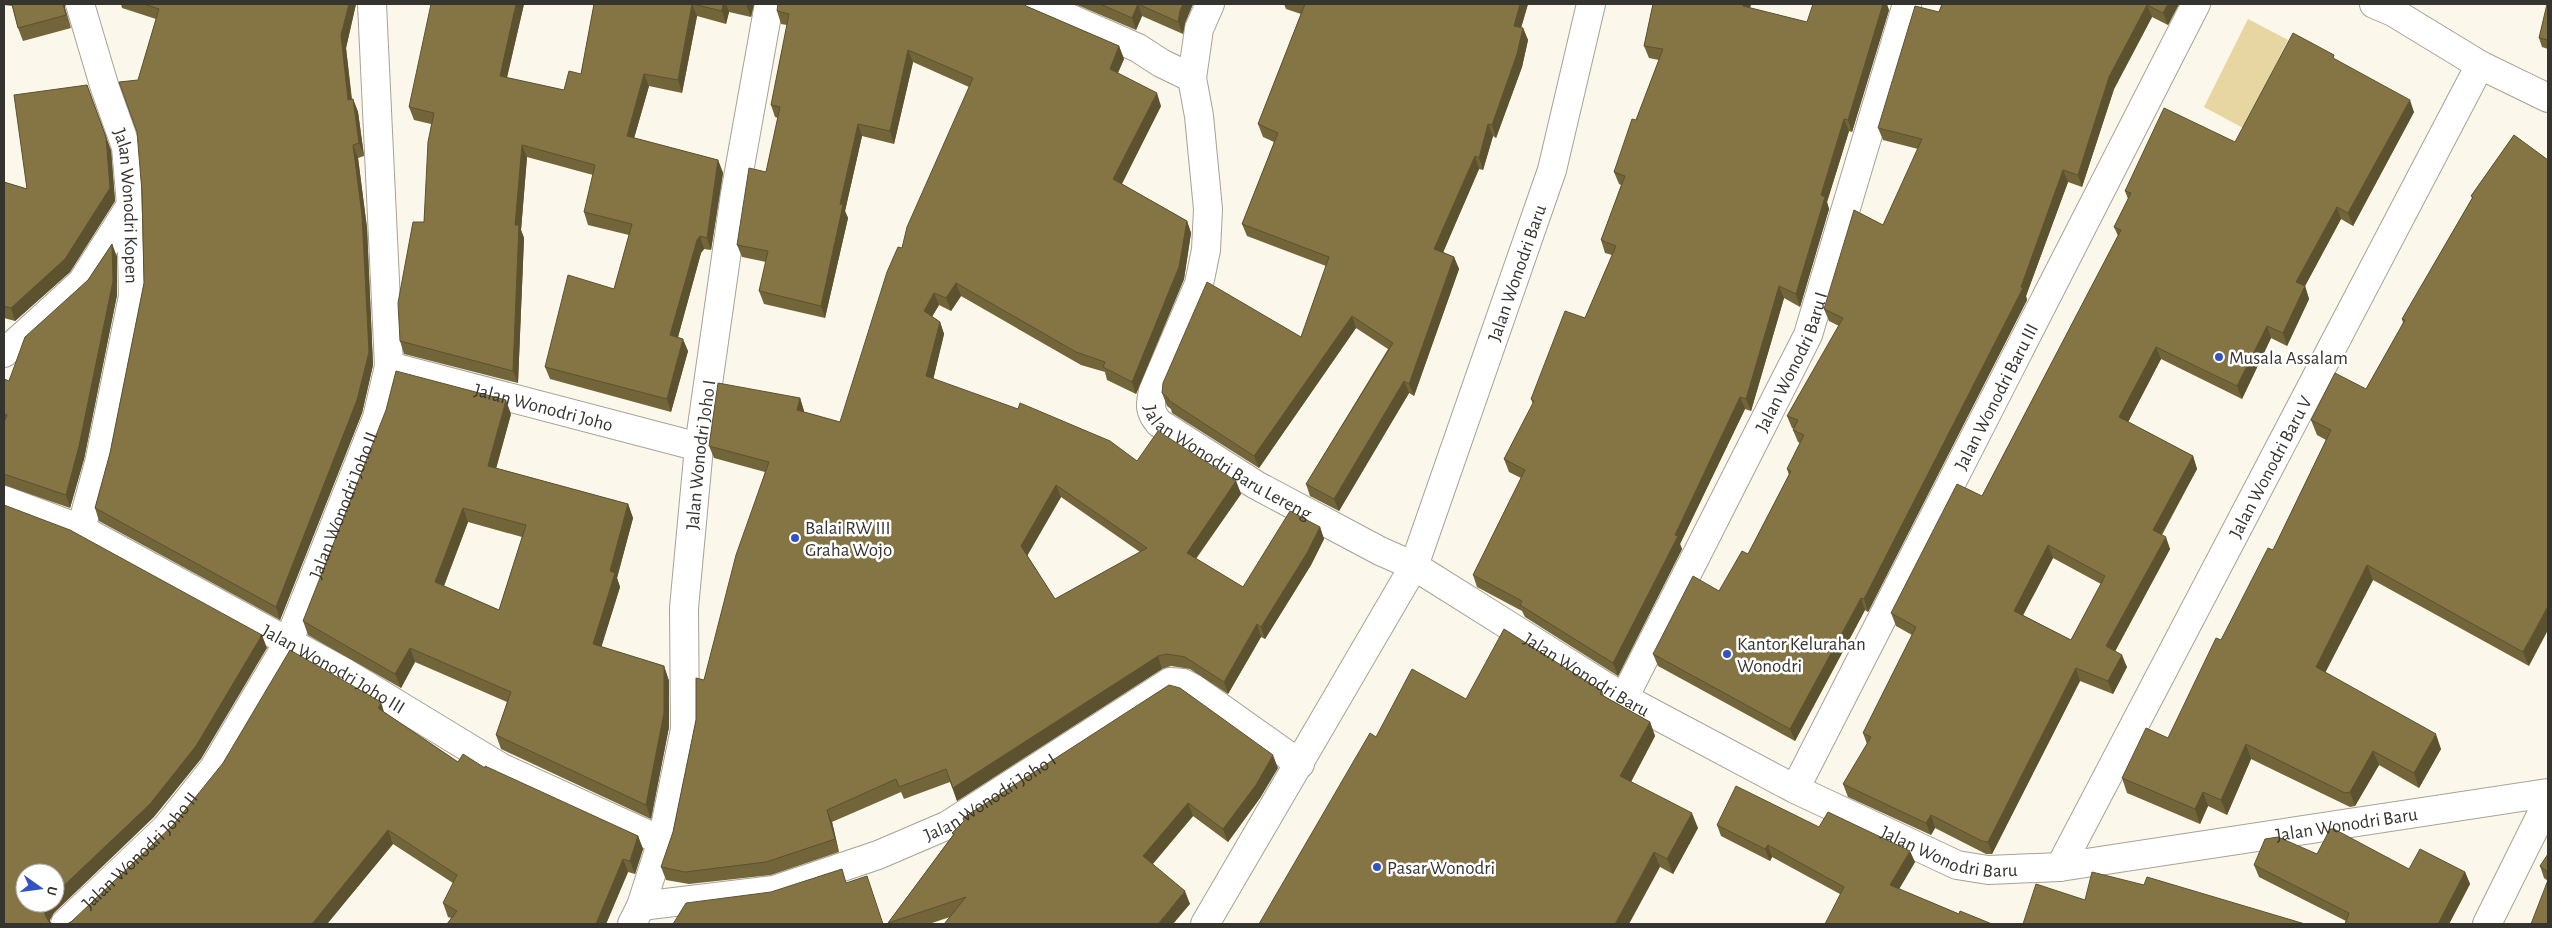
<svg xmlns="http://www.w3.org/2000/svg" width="2552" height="928" viewBox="0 0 2552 928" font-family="'Alegreya Sans',sans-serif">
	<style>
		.green { fill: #e7d5a2 }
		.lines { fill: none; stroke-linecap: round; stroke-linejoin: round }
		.minor-casing { stroke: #a6a296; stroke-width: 30 }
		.major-casing { stroke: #a6a296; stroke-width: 30 }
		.minor { stroke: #fff; stroke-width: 28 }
		.major { stroke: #fff; stroke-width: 28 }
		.wall { fill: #72653a; fill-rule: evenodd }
		.shaded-wall { fill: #5d5230 }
		.building { fill: #857544; stroke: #5d5230; fill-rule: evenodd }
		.poi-dot { fill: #3253c3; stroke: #fff; stroke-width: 2 }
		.labels { text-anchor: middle; stroke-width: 5; stroke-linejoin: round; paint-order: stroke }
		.street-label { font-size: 19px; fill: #36342f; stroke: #fff }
		.poi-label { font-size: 19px; fill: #36342f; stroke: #fff; text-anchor: start }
	</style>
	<rect width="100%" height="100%" fill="#fbf7ea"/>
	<polygon class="green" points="2248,19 2288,40 2243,128 2204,107"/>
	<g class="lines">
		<defs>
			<g id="minor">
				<path id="s1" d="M80 4 104 85 126 147 131 205 133 296 99 463 81 529"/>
				<polyline points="1037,4 1138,48 1161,63 1192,78"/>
				<path id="s2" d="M1210 4 1199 29 1192 78 1199 116 1208 209 1206 250 1199 284 1153 391C1150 405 1149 411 1159 423L1256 485 1380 551 1414 566 1624 698 1795 789 1957 865 1988 870 2060 867 2548 793"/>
				<polyline points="2374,4 2393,12 2480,65 2548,98"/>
				<polyline points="4,353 82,282 131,205"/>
				<path id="s3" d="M389 366 699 447"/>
				<path id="s4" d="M4 500 81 529 344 672 502 768 662 841"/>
				<path id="s5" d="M1624 698 1808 335 1907 4"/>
				<path id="s6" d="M1795 789 2196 4"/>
				<path id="s7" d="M2060 867 2480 65"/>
				<path id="s8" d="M641 906 774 890 878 855 948 825 1170 682 1183 683 1193 688 1300 764"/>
				<path id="s9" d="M65 924 166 828 214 768 288 643 377 418 389 366 372 4"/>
				<path id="s10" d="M632 924 641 906 662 841 685 729 684 608 699 447 735 194 769 4"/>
				<path id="s11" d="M1205 924 1414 566 1552 170 1591 4"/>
			</g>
			<polyline id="major" points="2487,924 2548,801"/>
		</defs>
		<use href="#minor" class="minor-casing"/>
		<use href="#major" class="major-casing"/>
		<use href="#minor" class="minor"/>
		<use href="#major" class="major"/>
	</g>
	<g class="wall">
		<polygon points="4,4 65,4 65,8 71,28 23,41 18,28 12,6 4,5"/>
		<polygon points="121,4 356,4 346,48 352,99 353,99 358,112 364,156 358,158 367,228 373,365 362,413 280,620 99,521 95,508 110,453 144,283 138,80 156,19 122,8"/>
		<polygon points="524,4 507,78 564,90 581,74 594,4 754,4 751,17 729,12 726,24 697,16 682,93 649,86 634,138 718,160 723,173 711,250 704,249 701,253 678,337 688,351 671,412 550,379 545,367 614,289 629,235 588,225 584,212 593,175 527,157 521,230 524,238 518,383 404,354 400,341 424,222 431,124 414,120 409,107"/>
		<polygon points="1075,4 1193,4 1185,23 1183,34 1142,16 1136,30"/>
		<polygon points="1284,4 1528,4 1521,28 1523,28 1528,40 1522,67 1496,138 1493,136 1483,170 1479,169 1443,252 1454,257 1459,269 1414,396 1409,393 1339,511 1310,496 1306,484 1388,349 1356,328 1259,468 1172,413 1171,409 1167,406 1162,393 1301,337 1326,266 1247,236 1242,224 1274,142 1263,137 1258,124 1301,14 1286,9"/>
		<polygon points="1653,4 1751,4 1750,8 1807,22 1889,10 1852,132 1849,131 1827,202 1829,209 1800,307 1784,298 1751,411 1745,409 1680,544 1682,549 1618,676 1525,617 1522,611 1477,587 1473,575 1521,478 1509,472 1504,459 1533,404 1531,399 1585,318 1612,255 1605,253 1601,240 1621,185 1619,184 1614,172 1636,120 1659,60 1649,58 1644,46"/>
		<polygon points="1942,4 2179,4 2168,25 2152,17 2114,89 2082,187 2068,182 2026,296 2027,300 1868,612 1865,610 1795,741 1658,666 1653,654 1719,591 1748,554 1789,475 1787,469 1800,443 1798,442 1793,430 1794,429 1792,428 1787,416 1839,326 1829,321 1824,309 1883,225 1918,149 1883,140 1878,128 1939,12"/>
		<polygon points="2548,4 2548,49 2542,47 2539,38"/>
		<path d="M1026 6 1119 46 1124 59 1118 73 1161 106 1122 184 1187 221 1191 233 1184 279 1136 394 1107 380 1105 372 1081 365 961 296 951 311 939 305 932 317 940 322 944 334 933 379 1137 461 1236 481 1241 494 1196 559 1243 587 1320 527 1324 539 1311 565 1265 639 1261 637 1228 694 1190 669 1171 666 1162 669 957 801 950 782 904 799 901 792 832 822 839 852 771 875 689 884 666 880 661 867 673 832 704 680 765 472 714 458 709 446 800 398 804 411V412L840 422 902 248 969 87 913 62 894 144 862 136 845 211 848 218 825 318 764 304 759 291 766 262 742 257 737 245 766 172 778 118 775 117 771 105 787 25 781 24 777 11ZM1061 497 1140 552 1055 599 1027 555Z"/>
		<path d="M2336 60 2414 112 2353 226 2341 219 2305 286 2309 299 2287 346 2271 338 2242 399 2161 359 2128 422 2193 456 2197 469 2162 535 2170 549 2115 651 2127 667 2113 694 2080 681 1992 854H1986L1935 828 1931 835 1848 797 1843 784 1867 744 1863 733 1912 635 1896 626 1891 613 1982 496 2118 236 2114 227 2128 199 2125 191 2235 142ZM2053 558 2101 584 2071 640 2023 615Z"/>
		<polygon points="2514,135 2529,666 2373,580 2325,672 2441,749 2419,788 2379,765 2355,806 2350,807 2251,759 2227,815 2208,806 2200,824 2127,793 2122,778 2168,738 2221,640 2273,550 2326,440 2317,435 2311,420 2366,389 2403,323 2402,319 2472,198 2471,196"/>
		<polygon points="111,150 115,201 70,272 15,321 4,318 4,182 27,189"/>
		<polygon points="112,244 117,257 117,295 84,459 70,508 4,485 4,379 9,381 88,280"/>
		<path d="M511 414 496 468 628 504 633 518 617 578 620 587 601 647 664 666 669 681V727L651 819 501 749 496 735 507 702 415 662 401 688 308 635 303 621ZM468 522 522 537 499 610 444 586Z"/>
		<polygon points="1602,691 1604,696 1650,722 1655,736 1631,782 1698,828 1673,874 1660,867 1376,737 1466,699"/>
		<polygon points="384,712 458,762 485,768 638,836 643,849 635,874 628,872 606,924 447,924 451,918 448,917 443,903 453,883 393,844 327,924 67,924"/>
		<polygon points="1278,768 1260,798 1228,842 1193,816 1153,864 1190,904 950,917 929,924 888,924 888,923 953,835 952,833"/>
		<polygon points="1717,825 1819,827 1915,862 1899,889 1959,914 1992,924 1840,894 1772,857 1770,861 1721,836"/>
		<polygon points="2317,854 2409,869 2465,872 2470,884 2449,924 2345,924 2346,921 2259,877 2254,865"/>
		<polygon points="2548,854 2548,924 2548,881 2544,878 2540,866"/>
	</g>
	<g class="shaded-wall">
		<polygon points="63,4 65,4 65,8 71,28"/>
		<polygon points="349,4 356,4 346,48 353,113 348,100 341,35"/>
		<polygon points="516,4 524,4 504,89 500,76"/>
		<polygon points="692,4 697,16 682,93 678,80"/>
		<polygon points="723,4 726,4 729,12 726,24 722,11"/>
		<polygon points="746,4 754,4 751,17"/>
		<polygon points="1138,4 1142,16 1136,30 1132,18"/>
		<polygon points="1183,4 1193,4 1185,23 1183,34 1178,22 1180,11"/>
		<polygon points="1520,4 1528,4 1518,38 1514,26"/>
		<polygon points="1743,4 1751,4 1747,18 1743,6"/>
		<polygon points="1882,4 1887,4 1889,10 1852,132 1848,120"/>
		<polygon points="2168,4 2179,4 2168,25 2163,13"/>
		<polygon points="2147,5 2152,17 2114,89 2082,187 2078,175 2109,77"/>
		<polygon points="1523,28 1528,40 1522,67 1496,138 1492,125"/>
		<polygon points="1119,46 1124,59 1114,81 1110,69"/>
		<polygon points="908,50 913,62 894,144 890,131"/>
		<polygon points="644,74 649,86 631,149 627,136"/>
		<polygon points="87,85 111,150 115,201 70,272 15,321 11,308"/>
		<polygon points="1157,93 1161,106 1118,191 1113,179"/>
		<polygon points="353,99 358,112 364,156 359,143"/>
		<polygon points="2410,100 2414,112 2353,226 2348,213"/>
		<polygon points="1844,119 1849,131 1827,202 1829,209 1800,307 1796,294 1821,195"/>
		<polygon points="858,124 862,136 845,211 848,218 825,318 821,306 840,204"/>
		<polygon points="1488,124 1493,136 1483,170 1479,158"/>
		<polygon points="353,145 358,158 367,228 373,365 362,413 280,620 276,607"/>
		<polygon points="522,145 527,157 521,230 524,238 518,383 513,371 515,225"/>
		<polygon points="1475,156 1479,169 1439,262 1434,249"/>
		<polygon points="718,160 723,173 711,250 707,238"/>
		<polygon points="2063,170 2068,182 2026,296 2027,300 1868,612 1864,599 2021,287"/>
		<polygon points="2337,207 2341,219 2305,286 2309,299 2287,346 2283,333 2296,282"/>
		<polygon points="1187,221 1191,233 1184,279 1136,394 1132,382"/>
		<polygon points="700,236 704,249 701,253 675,348 670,335 697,240"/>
		<polygon points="112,244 117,257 117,295 84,459 70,508 66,495"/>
		<polygon points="1454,257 1459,269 1414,396 1409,384"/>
		<polygon points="956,283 961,296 951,311 946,298"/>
		<polygon points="1779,286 1784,298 1751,411 1746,399"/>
		<polygon points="934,293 939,305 928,323 924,311"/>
		<polygon points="1352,316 1356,328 1259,468 1254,456"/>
		<polygon points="940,322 944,334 931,389 926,376"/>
		<polygon points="2267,326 2271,338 2242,399 2237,386"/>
		<polygon points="683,339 688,351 671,412 667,399"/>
		<polygon points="2156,347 2161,359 2124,430 2119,417"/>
		<polygon points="1404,381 1409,393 1339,511 1334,499"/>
		<polygon points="1740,397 1745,409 1680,544 1682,549 1618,676 1613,663"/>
		<polygon points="800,398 804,411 801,423 797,410"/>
		<polygon points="506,400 511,414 493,480 488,466"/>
		<polygon points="2193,456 2197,469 2157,542 2153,530"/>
		<polygon points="1236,481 1241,494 1191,565 1187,553"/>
		<polygon points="1056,485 1061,497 1026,558 1021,546"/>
		<polygon points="628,504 633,518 617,578 620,587 598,658 593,644 610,571"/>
		<polygon points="463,508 468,522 440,596 435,582"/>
		<polygon points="1320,527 1324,539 1311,565 1265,639 1261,627"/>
		<polygon points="2166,537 2170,549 2111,659 2106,646"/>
		<polygon points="2048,545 2053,558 2019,623 2014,611"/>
		<polygon points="2367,565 2373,580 2321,681 2316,667"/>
		<polygon points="1861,598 1865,610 1795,741 1790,729"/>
		<polygon points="2548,606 2548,630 2529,666 2523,652"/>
		<polygon points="1257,624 1261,637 1228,694 1224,682"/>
		<polygon points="262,635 267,648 201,759 154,817 54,913 50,920 50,924 45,915 45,907 47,903 55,903 55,894"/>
		<polygon points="410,648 415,662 401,688 395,674"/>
		<polygon points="2122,655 2127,667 2113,694 2108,681"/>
		<polygon points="1158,656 1162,669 957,801 953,788"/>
		<polygon points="664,666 669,681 669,727 651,819 646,805"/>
		<polygon points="2076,668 2080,681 1992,854 1988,842"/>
		<polygon points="381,702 385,715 378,708"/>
		<polygon points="1650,722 1655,736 1626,791 1620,776"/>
		<polygon points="2436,734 2441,749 2419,788 2414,773"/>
		<polygon points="2246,744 2251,759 2227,815 2221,800"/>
		<polygon points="2373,751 2379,765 2355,806 2350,792"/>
		<polygon points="1273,755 1278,768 1260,798 1228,842 1223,829"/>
		<polygon points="2203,792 2208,806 2200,824 2195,809"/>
		<polygon points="1188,803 1193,816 1148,869 1143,856"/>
		<polygon points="827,810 832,822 839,852 835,839"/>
		<polygon points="1692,813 1698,828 1673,874 1667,859"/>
		<polygon points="1931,815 1935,828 1931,835 1926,823"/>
		<polygon points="388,830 393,844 327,924 312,924"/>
		<polygon points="638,836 643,849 635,874 630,861"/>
		<polygon points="1768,845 1772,857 1770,861 1765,849"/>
		<polygon points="1910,851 1915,862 1895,896 1890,885"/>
		<polygon points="1654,852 1660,867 1629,924 1615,924"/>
		<polygon points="623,859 628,872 606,924 596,924"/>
		<polygon points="2465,872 2470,884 2449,924 2438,924"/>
		<polygon points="1185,891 1190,904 1173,924 1158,924"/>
	</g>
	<g class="building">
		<polygon points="12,4 63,4 66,15 18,28"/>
		<polygon points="144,4 349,4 341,35 348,100 353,99 359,143 353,145 362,215 369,352 357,400 276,607 95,508 110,453 144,283 142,192 137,132 119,82 138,80 159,9"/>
		<polygon points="431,4 516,4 500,76 564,90 569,71 581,74 594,4 692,4 678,80 644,74 627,136 718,160 707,238 700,236 697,240 670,335 683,339 667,399 545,367 568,275 614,289 632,224 584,212 595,165 522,145 515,225 519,225 513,371 400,341 398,303 413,222 424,222 428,142 434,113 409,107"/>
		<polygon points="693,4 723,4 722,11"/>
		<path d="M778 4H1024L1026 6 1119 46 1110 69 1157 93 1113 179 1187 221 1179 267 1132 382 1103 367 1105 362 1076 352 956 283 946 298 934 293 924 311 940 322 926 376 1018 409 1020 403 1110 441 1137 461 1158 431 1236 481 1187 553 1243 587 1290 511 1320 527 1307 553 1261 627 1257 624 1224 682 1185 657 1167 654 1158 656 953 788 946 769 899 787 896 779 827 810 835 839 766 862 685 872 661 867 673 832 696 720V678L704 680 736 555 769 462 709 446 718 383 800 398 797 410 840 422 887 272 898 247 902 248 907 227 973 78 908 50 890 131 858 124 840 204 843 205 821 306 759 291 768 251 737 245 749 168 766 172 780 107 771 105 789 14 777 11ZM1056 485 1147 548 1055 599 1021 546Z"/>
		<polygon points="1100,4 1183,4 1180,11 1178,22 1138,4 1132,18"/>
		<polygon points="1304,4 1520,4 1514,26 1523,28 1517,54 1492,125 1488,124 1479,158 1475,156 1434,249 1454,257 1409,384 1404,381 1334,499 1306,484 1393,343 1352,316 1254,456 1168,400 1169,399 1162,393 1163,383 1207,282 1301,337 1329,257 1242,224 1278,133 1258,124 1305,4"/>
		<polygon points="1653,4 1743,4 1743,6 1807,22 1813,4 1883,4 1848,120 1844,119 1821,195 1825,197 1796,294 1779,286 1746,399 1740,397 1675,535 1678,536 1613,663 1520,605 1522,601 1473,575 1525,470 1504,459 1534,401 1531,399 1565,311 1585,318 1616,246 1601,240 1625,176 1614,172 1632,119 1636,120 1663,49 1644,46"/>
		<polygon points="1942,4 2168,4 2163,13 2147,5 2109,77 2078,175 2063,170 2021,287 2023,288 1864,599 1861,598 1790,729 1653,654 1693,576 1719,591 1742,551 1748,554 1791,471 1787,469 1804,435 1793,430 1798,420 1787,416 1843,318 1824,309 1854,210 1883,225 1922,139 1878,128 1915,6 1939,12"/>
		<polygon points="2547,4 2548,4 2548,40 2539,38"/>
		<path d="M2293 33 2334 55 2333 58 2410 100 2348 213 2337 207 2296 282 2305 286 2283 333 2267 326 2237 386 2156 347 2119 417 2193 456 2153 530 2166 537 2106 646 2122 655 2108 681 2076 668 1988 842 1982 841 1931 815 1926 823 1843 784 1871 737 1863 733 1916 627 1891 613 1957 484 1982 496 2121 230 2114 227 2131 193 2125 191 2164 108 2235 142ZM2048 545 2105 576 2071 640 2014 611Z"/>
		<polygon points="87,85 106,137 110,188 65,259 11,308 4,306 4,182 27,189 14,95"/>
		<polygon points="2514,135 2548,160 2548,606 2523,652 2367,565 2316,667 2436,734 2414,773 2373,751 2350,792 2345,793 2246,744 2221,800 2203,792 2195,809 2122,778 2146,728 2168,738 2216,638 2221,640 2268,548 2273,550 2331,430 2311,420 2335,373 2366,389 2405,320 2402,319 2473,197 2471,196"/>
		<polygon points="112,244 113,281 79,446 66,495 4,474 4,422 7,415 4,414 4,379 9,381 25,337 88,280"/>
		<path d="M396 371 506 400 488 466 628 504 610 571 615 573 593 644 664 666V713L646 805 496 735 511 692 410 648 395 674 303 621 386 410ZM463 508 526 525 499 610 435 582Z"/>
		<polygon points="4,505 70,530 262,635 196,746 150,804 55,894 55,873 25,873 25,903 47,903 45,907 45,915 49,922 53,924 4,924"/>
		<polygon points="1504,629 1602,691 1600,694 1650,722 1620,776 1692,813 1667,859 1654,852 1615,924 1259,924 1370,733 1376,737 1412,669 1466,699"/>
		<polygon points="290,650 381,702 378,708 458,762 463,754 485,768 485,766 638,836 630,861 623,859 596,924 447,924 457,911 443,903 457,875 388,830 312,924 67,924 71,922 173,825 223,763"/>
		<polygon points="1169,685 1180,688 1273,755 1256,785 1223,829 1188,803 1143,856 1185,891 1158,924 944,924 966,897 888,923 954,834 952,833 964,821 963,818"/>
		<polygon points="1736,786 1819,827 1828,812 1910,851 1890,885 1959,914 1960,911 1992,924 1825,924 1844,887 1768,845 1765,849 1717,825"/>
		<polygon points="2330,829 2334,829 2409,869 2420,849 2465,872 2438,924 2345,924 2349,913 2254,865 2265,839 2278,837 2317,854"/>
		<polygon points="2548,854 2548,872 2540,866"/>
		<polygon points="842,869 846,883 867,876 883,924 673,924 686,903 771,892"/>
		<polygon points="2092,872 2144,885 2147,877 2305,924 2023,924 2036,884 2085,900"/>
		<polygon points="2548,880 2548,924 2531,924"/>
	</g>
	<g class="poi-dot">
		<circle cx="2219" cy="357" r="5"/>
		<circle cx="795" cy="538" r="5"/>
		<circle cx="1727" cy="654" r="5"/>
		<circle cx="1377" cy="867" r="5"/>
	</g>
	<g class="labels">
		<g class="street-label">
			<text dy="7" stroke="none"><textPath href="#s1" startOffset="209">Jalan Wonodri Kopen</textPath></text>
			<text dy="7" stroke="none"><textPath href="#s11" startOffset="725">Jalan Wonodri Baru</textPath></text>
			<text dy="7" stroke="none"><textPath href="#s5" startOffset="376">Jalan Wonodri Baru I</textPath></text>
			<text dy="7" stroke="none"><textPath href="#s6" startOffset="441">Jalan Wonodri Baru III</textPath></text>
			<text dy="7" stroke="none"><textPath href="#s3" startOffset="160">Jalan Wonodri Joho</textPath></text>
			<text dy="7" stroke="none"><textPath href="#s10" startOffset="478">Jalan Wonodri Joho I</textPath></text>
			<text dy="7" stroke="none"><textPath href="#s2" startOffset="514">Jalan Wonodri Baru Lereng</textPath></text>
			<text dy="7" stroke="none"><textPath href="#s7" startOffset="452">Jalan Wonodri Baru V</textPath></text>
			<text dy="7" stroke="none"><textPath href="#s9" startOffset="510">Jalan Wonodri Joho II</textPath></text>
			<text dy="7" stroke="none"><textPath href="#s4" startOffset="371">Jalan Wonodri Joho III</textPath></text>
			<text dy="7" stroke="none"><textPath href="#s2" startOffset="932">Jalan Wonodri Baru</textPath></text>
			<text dy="7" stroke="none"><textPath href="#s8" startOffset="370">Jalan Wonodri Joho I</textPath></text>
			<text dy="7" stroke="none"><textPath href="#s2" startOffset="1742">Jalan Wonodri Baru</textPath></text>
			<text dy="7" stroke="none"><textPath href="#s2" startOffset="1338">Jalan Wonodri Baru</textPath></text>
			<text dy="7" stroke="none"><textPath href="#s9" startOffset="105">Jalan Wonodri Joho II</textPath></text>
		</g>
		<g class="poi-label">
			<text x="2229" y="364">Musala Assalam</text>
			<text x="805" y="534">Balai RW III<tspan x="805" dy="22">Graha Wojo</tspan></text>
			<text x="1737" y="650">Kantor Kelurahan<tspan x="1737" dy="22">Wonodri</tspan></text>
			<text x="1387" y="874">Pasar Wonodri</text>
		</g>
	</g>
	<rect width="2552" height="928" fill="none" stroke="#36342f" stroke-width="10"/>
	<g transform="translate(40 888) rotate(104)"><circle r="24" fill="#ffffff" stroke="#afaeac"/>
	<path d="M0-4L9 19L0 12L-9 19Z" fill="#3253c3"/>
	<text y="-8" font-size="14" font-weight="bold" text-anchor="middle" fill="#36342f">U</text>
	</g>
</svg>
